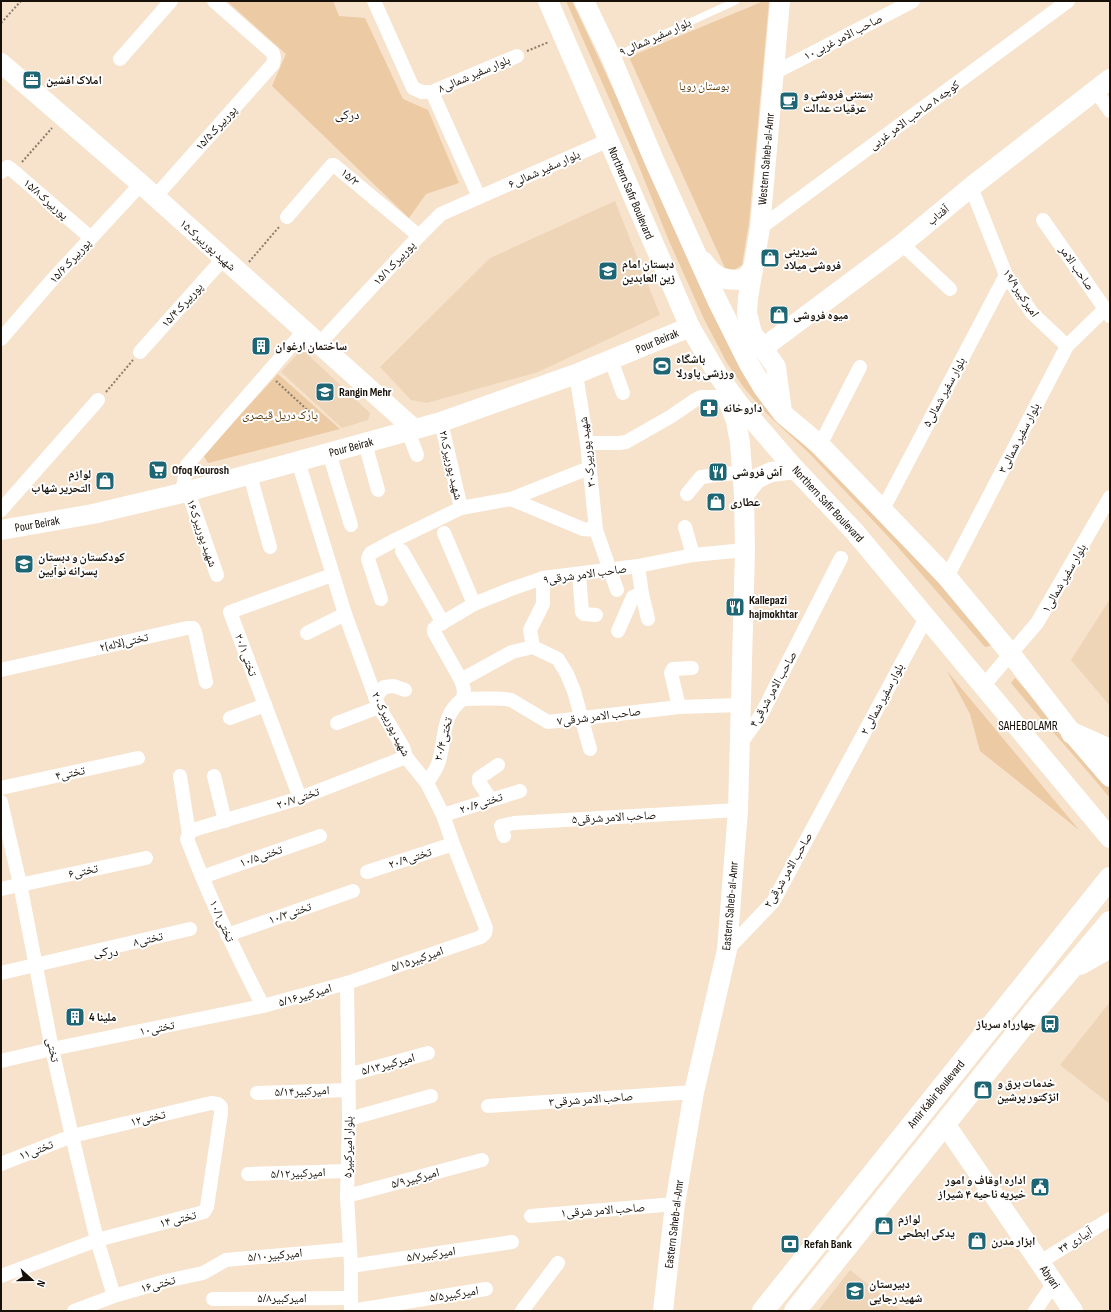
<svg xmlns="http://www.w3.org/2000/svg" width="1111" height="1312" viewBox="0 0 1111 1312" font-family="'Sofia Sans Condensed','Noto Naskh Arabic',sans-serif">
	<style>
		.built { fill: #efd5b8 }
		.green { fill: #eccaa4 }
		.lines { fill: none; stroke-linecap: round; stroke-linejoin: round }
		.path { stroke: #8a7c6c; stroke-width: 2; stroke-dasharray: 2 2; stroke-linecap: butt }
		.lane { stroke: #fff; stroke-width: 7 }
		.street { stroke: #fff; stroke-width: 14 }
		.secondary { stroke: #fff; stroke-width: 20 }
		.primary { stroke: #fff; stroke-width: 22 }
		.labels { text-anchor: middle; stroke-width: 4; stroke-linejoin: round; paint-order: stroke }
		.street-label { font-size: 12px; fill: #171008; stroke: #fff }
		.poi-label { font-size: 12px; font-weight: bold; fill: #171008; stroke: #fff; text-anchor: start }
		.park-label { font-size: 12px; fill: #583809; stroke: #fff }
		.neighbourhood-label { font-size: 13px; fill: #171008; stroke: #fff }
	</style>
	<rect width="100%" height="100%" fill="#f7e2cb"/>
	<g class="built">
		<polygon points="615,201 660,315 538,372 427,403 411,400 380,367 490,258"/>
		<polygon points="302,349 370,413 368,420 342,428 281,372"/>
		<polygon points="1110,599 1110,706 1071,660"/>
		<polygon points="1110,1002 1110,1104 1060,1065"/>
		<polygon points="850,1270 902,1311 818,1311"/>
	</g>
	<g class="green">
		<polygon points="227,1 333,1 339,16 365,18 403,99 428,110 459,183 426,194 409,218 272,86 286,54"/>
		<polygon points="566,1 572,1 642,151 773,413 927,569 993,645 985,647 897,546 810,454 763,410 745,389 727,363 705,321 669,241 636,159"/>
		<polygon points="764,1 769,1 749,222 742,265 734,270 725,268 629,57"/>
		<polygon points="278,374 340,429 208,463 203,455"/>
		<polygon points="947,671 1079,830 980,751 970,714"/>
		<path d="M1015 678 1068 737 1110 788V798C1078 759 1043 722 1011 683Z"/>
	</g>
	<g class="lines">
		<g class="path">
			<polyline points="1,23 21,1"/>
			<polyline points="527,51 549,42"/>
			<polyline points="22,162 52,128"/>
			<polyline points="249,262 279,227"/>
			<polyline points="276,381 315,417"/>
			<polyline points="106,392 133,360"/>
		</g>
		<polyline class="lane" points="613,57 736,1"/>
		<g class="street">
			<polyline points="374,1 413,88 422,92 432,92 517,56"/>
			<polyline points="120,59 171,1"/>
			<polyline points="774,73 913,1"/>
			<polyline points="1096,91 1110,111"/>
			<polyline points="432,92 479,197"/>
			<polyline points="1,172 8,167 11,169 91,238"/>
			<polyline points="971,187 1006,275 1032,313 1067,346"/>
			<polyline points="155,197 273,64 274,58 273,53 214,1"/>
			<polyline points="287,217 332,165 334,165 419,236"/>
			<polyline points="1043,220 1110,316"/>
			<polyline points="760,228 1068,1"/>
			<polyline points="902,244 950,289"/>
			<polyline points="1,339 52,280 141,184"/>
			<polyline points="319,344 419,236 441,214 609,140"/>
			<polyline points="140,352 223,259"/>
			<polyline points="611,360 623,393"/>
			<polyline points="576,374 587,443 596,530 617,590"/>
			<polyline points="441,422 461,508"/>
			<polyline points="408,431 417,455"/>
			<polyline points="365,443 378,490"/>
			<polyline points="587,443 619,443 626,442 670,417 695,400 701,397 727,397"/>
			<polyline points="820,445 860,367"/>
			<polyline points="329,453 351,525"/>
			<polyline points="250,475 270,547"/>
			<polyline points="188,492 217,575"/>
			<polyline points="182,493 187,465 304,331"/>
			<polyline points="687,494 701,477 742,472"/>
			<polyline points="511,499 583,529 596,530"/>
			<polyline points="883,509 1006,275"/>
			<polyline points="1,510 98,400"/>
			<polyline points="685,527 693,555"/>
			<polyline points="444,533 474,604"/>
			<polyline points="402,551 443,623"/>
			<polyline points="638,566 642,594 648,619"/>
			<polyline points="579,574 582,612 584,614 596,615"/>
			<polyline points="947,577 1067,346 1105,309"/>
			<polyline points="381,599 368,559 369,556 371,553 395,540 461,508 511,499 589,468"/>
			<polyline points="618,631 632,599 633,597 642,594"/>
			<polyline points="307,633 345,614"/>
			<polyline points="533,647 530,630 543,604 543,578"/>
			<polyline points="1,670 187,628 193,628 195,632 206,682"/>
			<polyline points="461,680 512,652 533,647 558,659 567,674 574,691 590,749"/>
			<polyline points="984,685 1037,623 1110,497"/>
			<polyline points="375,697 384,687 394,686 405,690"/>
			<polyline points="463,699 464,690 461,680 434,632 434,629 437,626 474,604 511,589 543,578 638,566 693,555 745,550"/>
			<path d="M463 699C475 699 501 697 511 700L548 722 679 707 741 705"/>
			<polyline points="679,707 671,673 673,669 692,668"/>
			<polyline points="230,718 265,705"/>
			<polyline points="337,723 379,707"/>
			<polyline points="741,743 761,715 841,558"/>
			<path d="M180 776 189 834 187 839C209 897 235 952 263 1006"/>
			<polyline points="214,776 225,821"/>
			<path d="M427 783C431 776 437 769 439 761 446 737 441 715 463 699"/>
			<polyline points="1,788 138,758"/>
			<polyline points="300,798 230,612 332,575"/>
			<polyline points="491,800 479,782 479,778 498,765"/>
			<polyline points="1,802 20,884 52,1049 72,1136 97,1240 114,1296"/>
			<polyline points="443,815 520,791"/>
			<polyline points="189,834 193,830 300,798 406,757"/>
			<polyline points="504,836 501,826 514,823 738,810"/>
			<polyline points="367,872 453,844"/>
			<polyline points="202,877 320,836"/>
			<polyline points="1,889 146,858"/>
			<polyline points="227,935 353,891"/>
			<polyline points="727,950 773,902 926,618"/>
			<polyline points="1,973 190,929"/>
			<polyline points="347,983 349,1119 347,1196 351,1266 351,1311"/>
			<polyline points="1,1061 52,1049 263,1006 347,983 481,937 485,933 486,928 453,844 443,815 427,783 406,757 403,747 379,707 345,614 298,461"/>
			<polyline points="348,1075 428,1053"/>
			<polyline points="257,1093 348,1090"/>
			<polyline points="488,1106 694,1092"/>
			<polyline points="349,1119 431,1096"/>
			<polyline points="1,1164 72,1136 211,1103 218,1104 221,1107 221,1113 207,1207 204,1212 97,1240 1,1276"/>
			<polyline points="248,1174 348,1171"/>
			<polyline points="347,1196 482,1160"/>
			<polyline points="531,1216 675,1204"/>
			<polyline points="1040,1262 1110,1219"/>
			<polyline points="351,1266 512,1242"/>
			<polyline points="213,1299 351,1298"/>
			<polyline points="74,1311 114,1296 166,1281 203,1273 226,1260 350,1249"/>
			<polyline points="351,1311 486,1289"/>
			<polyline points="522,1311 558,1263"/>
			<polyline points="1035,1311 1054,1283"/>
		</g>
		<g class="secondary">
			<polyline points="548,1 690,327 718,375 739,404 795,469 854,531 1110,838"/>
			<polyline points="584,1 611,57 654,160 717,300 749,364 764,389 783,414 820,445 947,577 1011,654 1072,733 1110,777"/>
			<polyline points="1,63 141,184 414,429"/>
			<path d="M703 261C714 277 724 282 744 279L753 269"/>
			<polyline points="752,333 747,313 748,298 760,228 780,1"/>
			<polyline points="755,337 776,367 782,412"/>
			<polyline points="763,348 902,244 971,187 1110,79"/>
			<polyline points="744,495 756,479 771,472 795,469"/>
			<polyline points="1,530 93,514 182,493 441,422 576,374 690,327"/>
			<polyline points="945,1124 1073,1311"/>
			<polyline points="663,1311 675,1204 694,1092 727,950 738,810 745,550 744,495 740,443 736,421 726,396"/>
		</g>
		<g class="primary">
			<polyline points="1072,733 1110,750"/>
			<polyline points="1080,964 1110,947"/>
			<polyline points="763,1311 1110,878"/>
			<polyline points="795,1311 1035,1011 1110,922"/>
		</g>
	</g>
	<defs>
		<symbol id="office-square" viewBox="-11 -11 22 22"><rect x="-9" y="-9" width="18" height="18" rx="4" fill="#1e6674" stroke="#fff"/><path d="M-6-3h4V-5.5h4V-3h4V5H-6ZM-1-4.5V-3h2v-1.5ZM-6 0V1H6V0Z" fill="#fff"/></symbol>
		<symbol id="cafe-square" viewBox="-11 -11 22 22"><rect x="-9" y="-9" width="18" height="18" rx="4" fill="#1e6674" stroke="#fff"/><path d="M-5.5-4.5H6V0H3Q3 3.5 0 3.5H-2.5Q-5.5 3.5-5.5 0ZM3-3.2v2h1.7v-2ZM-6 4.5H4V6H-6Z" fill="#fff"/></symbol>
		<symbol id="shop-square" viewBox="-11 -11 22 22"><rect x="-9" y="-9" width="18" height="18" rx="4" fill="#1e6674" stroke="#fff"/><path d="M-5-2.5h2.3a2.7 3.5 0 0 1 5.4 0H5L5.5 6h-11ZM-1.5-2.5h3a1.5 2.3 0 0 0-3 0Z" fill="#fff"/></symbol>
		<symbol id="school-square" viewBox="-11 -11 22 22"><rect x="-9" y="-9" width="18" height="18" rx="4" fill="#1e6674" stroke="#fff"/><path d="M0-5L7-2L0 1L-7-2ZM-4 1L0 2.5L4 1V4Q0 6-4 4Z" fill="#fff"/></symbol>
		<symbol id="building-square" viewBox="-11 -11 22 22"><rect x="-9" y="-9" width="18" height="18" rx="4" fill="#1e6674" stroke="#fff"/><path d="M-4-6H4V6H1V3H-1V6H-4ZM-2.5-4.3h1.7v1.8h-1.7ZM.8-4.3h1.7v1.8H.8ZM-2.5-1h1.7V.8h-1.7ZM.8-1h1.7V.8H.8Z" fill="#fff"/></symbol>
		<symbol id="stadium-square" viewBox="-11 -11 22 22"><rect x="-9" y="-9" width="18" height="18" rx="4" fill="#1e6674" stroke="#fff"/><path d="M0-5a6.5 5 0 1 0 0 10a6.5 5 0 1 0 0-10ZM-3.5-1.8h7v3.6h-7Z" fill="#fff"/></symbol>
		<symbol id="pharmacy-square" viewBox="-11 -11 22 22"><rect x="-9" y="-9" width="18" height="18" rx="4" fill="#1e6674" stroke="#fff"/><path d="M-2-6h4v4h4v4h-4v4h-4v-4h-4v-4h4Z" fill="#fff"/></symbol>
		<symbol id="supermarket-square" viewBox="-11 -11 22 22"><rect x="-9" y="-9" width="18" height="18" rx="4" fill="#1e6674" stroke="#fff"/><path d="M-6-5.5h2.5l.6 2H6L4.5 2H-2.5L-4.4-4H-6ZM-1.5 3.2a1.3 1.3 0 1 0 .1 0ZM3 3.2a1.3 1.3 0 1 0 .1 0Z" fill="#fff"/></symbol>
		<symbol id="restaurant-square" viewBox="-11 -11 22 22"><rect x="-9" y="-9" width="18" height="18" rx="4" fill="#1e6674" stroke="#fff"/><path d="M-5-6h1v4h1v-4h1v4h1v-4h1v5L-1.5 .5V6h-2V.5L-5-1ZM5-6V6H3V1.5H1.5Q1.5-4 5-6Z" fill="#fff"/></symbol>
		<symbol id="bus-square" viewBox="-11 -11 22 22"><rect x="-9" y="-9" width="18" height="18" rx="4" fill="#1e6674" stroke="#fff"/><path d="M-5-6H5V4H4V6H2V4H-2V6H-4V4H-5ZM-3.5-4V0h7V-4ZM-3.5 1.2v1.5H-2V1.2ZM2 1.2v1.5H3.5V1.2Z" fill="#fff"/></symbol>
		<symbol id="civic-square" viewBox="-11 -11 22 22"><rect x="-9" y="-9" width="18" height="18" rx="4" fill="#1e6674" stroke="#fff"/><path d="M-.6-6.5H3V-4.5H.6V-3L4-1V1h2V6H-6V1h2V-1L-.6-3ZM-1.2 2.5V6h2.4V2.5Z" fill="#fff"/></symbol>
		<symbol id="bank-square" viewBox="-11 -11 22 22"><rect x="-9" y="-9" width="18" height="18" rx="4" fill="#1e6674" stroke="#fff"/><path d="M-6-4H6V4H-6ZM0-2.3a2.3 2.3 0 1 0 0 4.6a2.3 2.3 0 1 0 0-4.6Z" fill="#fff"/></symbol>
	</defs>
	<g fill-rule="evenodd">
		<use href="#office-square" x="21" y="69" width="22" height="22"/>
		<use href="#cafe-square" x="778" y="90" width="22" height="22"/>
		<use href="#shop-square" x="759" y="247" width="22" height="22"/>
		<use href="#school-square" x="597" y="260" width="22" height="22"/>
		<use href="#shop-square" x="768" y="304" width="22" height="22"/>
		<use href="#building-square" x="250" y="335" width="22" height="22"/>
		<use href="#stadium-square" x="651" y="355" width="22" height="22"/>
		<use href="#school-square" x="314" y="381" width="22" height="22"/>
		<use href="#pharmacy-square" x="698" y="397" width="22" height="22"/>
		<use href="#supermarket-square" x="147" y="459" width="22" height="22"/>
		<use href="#restaurant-square" x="707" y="461" width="22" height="22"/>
		<use href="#shop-square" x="94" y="470" width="22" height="22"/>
		<use href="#shop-square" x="705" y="491" width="22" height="22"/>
		<use href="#school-square" x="13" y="553" width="22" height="22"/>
		<use href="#restaurant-square" x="724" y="596" width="22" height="22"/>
		<use href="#building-square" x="64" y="1006" width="22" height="22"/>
		<use href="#bus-square" x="1039" y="1013" width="22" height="22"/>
		<use href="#shop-square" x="972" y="1079" width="22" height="22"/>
		<use href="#civic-square" x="1029" y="1176" width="22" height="22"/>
		<use href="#shop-square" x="873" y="1215" width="22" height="22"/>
		<use href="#shop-square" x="966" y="1230" width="22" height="22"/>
		<use href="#bank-square" x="779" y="1233" width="22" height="22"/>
		<use href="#school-square" x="844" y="1280" width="22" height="22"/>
	</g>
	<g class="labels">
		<g class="street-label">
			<text transform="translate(655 37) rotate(-24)" y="4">بلوار سفیر شمالی۹</text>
			<text transform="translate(843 37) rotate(-27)" y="4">صاحب الامر غربی۱۰</text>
			<text transform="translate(474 74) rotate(-23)" y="4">بلوار سفیر شمالی۸</text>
			<text transform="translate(914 115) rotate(-36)" y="4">کوچه ۸ صاحب الامر غربی</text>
			<text transform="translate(216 128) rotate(-48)" y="4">پوربیرک۱۵/۵</text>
			<text transform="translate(766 159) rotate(-85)" y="4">Western Saheb-al-Amr</text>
			<text transform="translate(544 169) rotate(-24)" y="4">بلوار سفیر شمالی۶</text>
			<text transform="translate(350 177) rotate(41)" y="4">۱۵/۳</text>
			<text transform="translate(631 193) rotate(67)" y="4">Northern Safir Boulevard</text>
			<text transform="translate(46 199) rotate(41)" y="4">پوربیرک۱۵/۸</text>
			<text transform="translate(938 215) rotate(-39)" y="4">آفتاب</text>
			<text transform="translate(208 245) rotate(42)" y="4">شهید پوربیرک۱۵</text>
			<text transform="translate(70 261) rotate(-48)" y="4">پوربیرک۱۵/۶</text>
			<text transform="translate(394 263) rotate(-47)" y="4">پوربیرک۱۵/۱</text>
			<text transform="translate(1077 268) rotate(55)" y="4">صاحب الامر</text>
			<text transform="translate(1021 293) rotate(56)" y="4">امیرکبیر۱۹/۹</text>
			<text transform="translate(182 305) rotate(-48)" y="4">پوربیرک۱۵/۴</text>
			<text transform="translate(657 341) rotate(-23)" y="4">Pour Beirak</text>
			<text transform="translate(944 392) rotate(-62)" y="4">بلوار سفیر شمالی۵</text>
			<text transform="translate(1019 438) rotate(-63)" y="4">بلوار سفیر شمالی۳</text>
			<text transform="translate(351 447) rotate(-15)" y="4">Pour Beirak</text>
			<text transform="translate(587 452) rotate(-97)" y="4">شهید پوربیرک۳۰</text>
			<text transform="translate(451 465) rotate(77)" y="4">شهید پوربیرک۲۸</text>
			<text transform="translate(828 504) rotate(47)" y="4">Northern Safir Boulevard</text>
			<text transform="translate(37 524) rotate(-10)" y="4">Pour Beirak</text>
			<text transform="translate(202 533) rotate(71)" y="4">شهید پوربیرک۱۶</text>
			<text transform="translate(585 574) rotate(-8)" y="4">صاحب الامر شرقی۹</text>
			<text transform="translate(1064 578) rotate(-60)" y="4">بلوار سفیر شمالی۱</text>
			<text transform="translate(124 642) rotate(-13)" y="4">۲تختی(لاله)</text>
			<text transform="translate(246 655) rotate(70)" y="4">تختی۲۰/۱</text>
			<text transform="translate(773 689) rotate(-61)" y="4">صاحب الامر شرقی۴</text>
			<text transform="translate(882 699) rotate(-62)" y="4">بلوار سفیر شمالی ۲</text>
			<text transform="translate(599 716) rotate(-7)" y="4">صاحب الامر شرقی۷</text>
			<text transform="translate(391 724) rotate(63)" y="4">شهید پوربیرک۲۰</text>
			<text transform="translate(443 739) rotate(-76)" y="4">تختی۲۰/۴</text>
			<text transform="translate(70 773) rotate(-12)" y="4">تختی۴</text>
			<text transform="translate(298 798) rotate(-19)" y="4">تختی۲۰/۷</text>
			<text transform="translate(481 803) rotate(-18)" y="4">تختی۲۰/۶</text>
			<text transform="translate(614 817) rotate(-3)" y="4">صاحب الامر شرقی۵</text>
			<text transform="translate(261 856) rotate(-19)" y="4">تختی۱۰/۵</text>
			<text transform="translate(410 858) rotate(-18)" y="4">تختی۲۰/۹</text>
			<text transform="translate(788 870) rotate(-60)" y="4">۲صاحب الامر شرقی</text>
			<text transform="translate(83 871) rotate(-12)" y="4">تختی۶</text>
			<text transform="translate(730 906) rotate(-85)" y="4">Eastern Saheb-al-Amr</text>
			<text transform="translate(290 913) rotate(-19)" y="4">تختی۱۰/۳</text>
			<text transform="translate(222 921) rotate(66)" y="4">تختی۱۰/۱</text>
			<text transform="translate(148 939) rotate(-13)" y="4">تختی۸</text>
			<text transform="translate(417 959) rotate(-19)" y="4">امیرکبیر۵/۱۵</text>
			<text transform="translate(305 995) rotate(-16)" y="4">امیرکبیر۵/۱۶</text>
			<text transform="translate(157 1028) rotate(-11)" y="4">تختی۱۰</text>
			<text transform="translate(53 1050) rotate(78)" y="4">تختی</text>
			<text transform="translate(388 1064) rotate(-15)" y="4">امیرکبیر۵/۱۳</text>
			<text transform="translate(302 1091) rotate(-2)" y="4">امیرکبیر۵/۱۴</text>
			<text transform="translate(936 1094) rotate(-51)" y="4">Amir Kabir Boulevard</text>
			<text transform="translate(591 1099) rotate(-4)" y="4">صاحب الامر شرقی۳</text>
			<text transform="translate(148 1118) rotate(-13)" y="4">تختی۱۲</text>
			<text transform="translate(348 1147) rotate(-89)" y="4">بلوار امیرکبیر۵</text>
			<text transform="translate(36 1150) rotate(-21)" y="4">تختی۱۱</text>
			<text transform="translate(298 1173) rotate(-2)" y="4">امیرکبیر۵/۱۲</text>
			<text transform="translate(415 1178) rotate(-15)" y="4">امیرکبیر۵/۹</text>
			<text transform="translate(603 1210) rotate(-4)" y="4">صاحب الامر شرقی۱</text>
			<text transform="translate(178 1219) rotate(-14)" y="4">تختی ۱۴</text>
			<text transform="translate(674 1224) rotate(-83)" y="4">Eastern Saheb-al-Amr</text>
			<text transform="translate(1075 1240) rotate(-32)" y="4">آبیاری ۲۴</text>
			<text transform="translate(431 1254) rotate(-8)" y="4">امیرکبیر۵/۷</text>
			<text transform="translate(275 1255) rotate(-5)" y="4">امیرکبیر۵/۱۰</text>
			<text transform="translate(1050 1277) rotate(55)" y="4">Abyari</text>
			<text transform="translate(158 1284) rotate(-15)" y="4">تختی۱۶</text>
			<text transform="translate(454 1294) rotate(-9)" y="4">امیرکبیر۵/۵</text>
			<text x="282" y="1302">امیرکبیر۵/۸</text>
		</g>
		<g class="poi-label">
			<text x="46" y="84">املاک افشین</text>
			<text x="803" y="98">بستنی فروشی و<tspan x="803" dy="14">عرقیات عدالت</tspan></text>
			<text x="784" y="255">شیرینی<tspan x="784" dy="14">فروشی میلاد</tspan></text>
			<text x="622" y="268">دبستان امام<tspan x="622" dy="14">زین العابدین</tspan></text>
			<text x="793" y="319">میوه فروشی</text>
			<text x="275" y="350">ساختمان ارغوان</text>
			<text x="676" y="363">باشگاه<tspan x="676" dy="14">ورزشی پاورلا</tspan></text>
			<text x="339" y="396">Rangin Mehr</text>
			<text x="723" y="412">داروخانه</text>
			<text x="172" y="474">Ofoq Kourosh</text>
			<text x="732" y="476">آش فروشی</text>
			<text x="91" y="478" text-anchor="end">لوازم<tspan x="91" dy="14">التحریر شهاب</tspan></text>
			<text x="730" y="506">عطاری</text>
			<text x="38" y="561">کودکستان و دبستان<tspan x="38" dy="14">پسرانه نوآیین</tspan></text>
			<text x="749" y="604">Kallepazi<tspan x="749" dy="14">hajmokhtar</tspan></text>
			<text x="89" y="1021">ملینا 4</text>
			<text x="1036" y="1028" text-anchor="end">چهارراه سرباز</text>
			<text x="997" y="1087">خدمات برق و<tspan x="997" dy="14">انژکتور پرشین</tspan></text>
			<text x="1026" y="1184" text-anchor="end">اداره اوقاف و امور<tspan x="1026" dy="14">خیریه ناحیه ۴ شیراز</tspan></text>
			<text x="898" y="1223">لوازم<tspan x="898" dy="14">یدکی ابطحی</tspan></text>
			<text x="991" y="1245">ابزار مدرن</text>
			<text x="804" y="1248">Refah Bank</text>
			<text x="869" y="1288">دبیرستان<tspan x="869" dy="14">شهید رجایی</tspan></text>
		</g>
		<g class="park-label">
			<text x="704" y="90">بوستان رویا</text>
			<text x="280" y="419">پارک دریل قیصری</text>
		</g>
		<g class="neighbourhood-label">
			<text x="347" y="119">درکی</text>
			<text x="1028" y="730">SAHEBOLAMR</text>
			<text x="106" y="956">درکی</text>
		</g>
	</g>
	<rect width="1111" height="1312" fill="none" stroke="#171008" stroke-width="4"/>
	<g transform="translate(32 1280) rotate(111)" stroke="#ffffff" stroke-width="3" paint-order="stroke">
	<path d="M0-3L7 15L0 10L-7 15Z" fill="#171008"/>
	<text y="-6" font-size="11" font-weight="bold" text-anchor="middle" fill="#171008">N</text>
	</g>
</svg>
